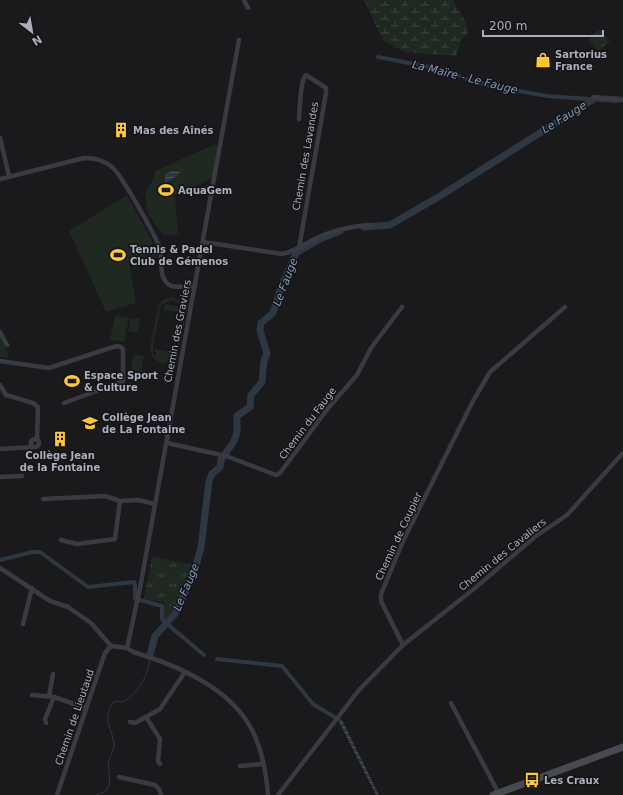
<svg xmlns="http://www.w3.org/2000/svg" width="623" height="795" viewBox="0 0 623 795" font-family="'DejaVu Sans',sans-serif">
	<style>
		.grass { fill: url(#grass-tufts) }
		.wetland { fill: url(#wetland-marsh) }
		.pitch { fill: #1f2821; fill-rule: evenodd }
		.water { fill: url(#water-rules) }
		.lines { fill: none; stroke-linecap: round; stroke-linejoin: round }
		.stream { stroke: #2e3742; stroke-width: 1 }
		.canal { stroke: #2e3742; stroke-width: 4 }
		.river { stroke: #2e3742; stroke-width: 7 }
		.street { stroke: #3a3b42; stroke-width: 4.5 }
		.secondary { stroke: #484a52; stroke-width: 7 }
		.labels { text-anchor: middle; stroke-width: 3; stroke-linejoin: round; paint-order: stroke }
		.poi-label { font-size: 10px; font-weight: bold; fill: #abafbd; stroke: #151417; text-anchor: start }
		.street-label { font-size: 10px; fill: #abafbd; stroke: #151417 }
		.water-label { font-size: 11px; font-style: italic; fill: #7f9abb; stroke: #151417 }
	</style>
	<defs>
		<pattern id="grass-tufts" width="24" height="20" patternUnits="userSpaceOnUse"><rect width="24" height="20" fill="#1f2821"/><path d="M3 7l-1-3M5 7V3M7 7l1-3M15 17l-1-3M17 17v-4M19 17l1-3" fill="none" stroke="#3d453f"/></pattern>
		<pattern id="wetland-marsh" width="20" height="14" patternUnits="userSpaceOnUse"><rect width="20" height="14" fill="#1f2821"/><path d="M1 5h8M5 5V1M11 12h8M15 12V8" fill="none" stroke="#3d453f"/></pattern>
		<pattern id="water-rules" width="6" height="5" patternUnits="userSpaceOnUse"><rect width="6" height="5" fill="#2e3742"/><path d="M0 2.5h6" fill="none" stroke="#4a515b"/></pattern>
	</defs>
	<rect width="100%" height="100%" fill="#1a191c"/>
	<g class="grass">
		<polygon points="603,30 602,32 610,41 600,50 597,50 588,40 597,31"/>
		<path d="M152 557 196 565C189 585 181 607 166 621L163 618 164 602 144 599Z"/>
	</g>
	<polygon class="wetland" points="364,0 453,0 466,22 468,32 462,39 456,56 405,52 383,41"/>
	<g class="pitch">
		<path d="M213 145 219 146 213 178 175 195 178 234 164 235C152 222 140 204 148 188 152 180 155 180 155 171Z"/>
		<polygon points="127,195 156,248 157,258 129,262 136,303 106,312 69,231"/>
		<path d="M172 297 181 301 185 305 187 297 189 298 177 363 174 361 162 364 152 357 150 348 158 306 163 300ZM171 300 179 303 183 313 176 353 170 360 175 353 154 349 157 358 153 353V347L160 308 163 304Z"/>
		<polygon points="165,304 180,307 179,312 164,310"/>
		<polygon points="115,315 129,318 124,342 110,340"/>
		<polygon points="131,318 140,319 137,333 128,331"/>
		<polygon points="0,337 9,355 7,358 0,357"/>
		<polygon points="134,354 144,356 141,372 131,370"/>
	</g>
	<g class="water">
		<path d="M173 171 180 172C176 179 168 179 162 187L165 181V174Z"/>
		<polygon points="339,718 342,720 379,795 376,795 338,720"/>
	</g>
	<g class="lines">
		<g class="stream">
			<polyline points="606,96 623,97"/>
			<path d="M96 795 106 791C113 781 107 772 109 761 110 755 115 750 114 743 111 725 102 721 113 702 118 700 121 703 125 701 140 691 148 675 150 659"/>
		</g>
		<g class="canal">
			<polyline points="378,57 445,70 471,81 503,88 547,96 617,101"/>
			<polyline points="0,560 32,552 40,552 88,587 134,582 135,585 135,598 136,599"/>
			<polyline points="140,600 162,606"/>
			<polyline points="162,608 162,619 165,622"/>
			<polyline points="166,623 204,655"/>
			<polyline points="217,659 282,666 313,704 336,718"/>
		</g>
		<g class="river">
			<polyline points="364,227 390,225 440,196 592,100"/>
			<polyline points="150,655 155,636 175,614 193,576 201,548 209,481 212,474 220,467 221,460 234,441 237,432 237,416 250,407 251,395 262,382 264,361 267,354 260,330 261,323 273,313 282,285 296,253 320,239 340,231"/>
		</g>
		<g class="street">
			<polyline points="244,0 248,8"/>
			<polyline points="594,97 623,100"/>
			<polyline points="0,138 9,176"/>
			<path d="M0 179 84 158C94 158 104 160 112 167 121 174 157 238 160 249 163 260 158 276 168 284 176 290 186 284 195 287"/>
			<path d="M203 242 282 254C294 252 302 245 313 240 332 230 351 226 372 225"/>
			<path d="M299 248 326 93V88L306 75C300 80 300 109 299 119"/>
			<polyline points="0,332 7,345"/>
			<polyline points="0,361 49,368 113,347 119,346 123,349 123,381 102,389 96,374"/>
			<polyline points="0,385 6,395 33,403 38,407 37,440"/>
			<polyline points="64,403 102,389"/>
			<circle cx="35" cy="443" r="4"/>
			<polyline points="167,443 226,456 276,475 280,473 329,407 357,375 371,348 402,307"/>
			<polyline points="0,449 34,447"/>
			<polyline points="0,477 22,476"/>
			<polyline points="43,499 105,496 120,501 138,500 155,504"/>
			<polyline points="61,540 77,544 115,539 120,501"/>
			<polyline points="0,568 50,601 68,607 91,623 111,646"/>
			<polyline points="23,624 32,588"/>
			<polyline points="403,645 475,588 536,536 567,515 623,453"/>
			<path d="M111 646 127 648 133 652C173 664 222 684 246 720 260 740 266 770 268 795"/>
			<polyline points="127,648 140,588 239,40"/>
			<polyline points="32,695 54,697 86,708"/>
			<polyline points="49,696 53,674"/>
			<polyline points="451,703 498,792"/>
			<polyline points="146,717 160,739 158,761 160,764"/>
			<polyline points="130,722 135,723 160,709 185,672"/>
			<polyline points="46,723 45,719 54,697"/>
			<polyline points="240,766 263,764"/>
			<polyline points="119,777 155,785 159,789 161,795"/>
			<polyline points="57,795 105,653 111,646"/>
			<polyline points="278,795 359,690 403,645 381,601 381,594 404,539 473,401 490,372 565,307"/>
		</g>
		<polyline class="secondary" points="493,795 623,747"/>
	</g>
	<defs>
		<symbol id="shop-bare" viewBox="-9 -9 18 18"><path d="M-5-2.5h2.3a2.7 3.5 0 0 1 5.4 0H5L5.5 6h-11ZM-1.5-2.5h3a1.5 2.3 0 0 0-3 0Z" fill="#ffc92f" stroke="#151417" stroke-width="2.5" paint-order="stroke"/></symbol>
		<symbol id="building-bare" viewBox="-9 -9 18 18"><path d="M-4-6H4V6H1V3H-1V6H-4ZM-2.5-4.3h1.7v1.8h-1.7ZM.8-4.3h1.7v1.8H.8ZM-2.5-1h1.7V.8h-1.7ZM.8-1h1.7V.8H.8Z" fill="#ffc92f" stroke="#151417" stroke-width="2.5" paint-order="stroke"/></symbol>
		<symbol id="stadium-bare" viewBox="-9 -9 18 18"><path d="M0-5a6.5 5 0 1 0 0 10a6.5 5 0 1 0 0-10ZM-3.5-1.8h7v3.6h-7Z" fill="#ffc92f" stroke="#151417" stroke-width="2.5" paint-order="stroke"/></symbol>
		<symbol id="school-bare" viewBox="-9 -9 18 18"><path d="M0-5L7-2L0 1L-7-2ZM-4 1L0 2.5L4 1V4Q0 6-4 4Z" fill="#ffc92f" stroke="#151417" stroke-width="2.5" paint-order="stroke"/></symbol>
		<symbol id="bus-bare" viewBox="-9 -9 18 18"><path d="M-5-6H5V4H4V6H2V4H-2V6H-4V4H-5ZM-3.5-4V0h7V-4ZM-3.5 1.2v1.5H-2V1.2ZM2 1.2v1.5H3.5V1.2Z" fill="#ffc92f" stroke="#151417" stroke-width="2.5" paint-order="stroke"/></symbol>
	</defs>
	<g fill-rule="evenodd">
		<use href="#shop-bare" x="532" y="49" width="22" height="22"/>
		<use href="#building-bare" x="110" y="119" width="22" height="22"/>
		<use href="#stadium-bare" x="155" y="179" width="22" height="22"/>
		<use href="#stadium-bare" x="107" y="244" width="22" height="22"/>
		<use href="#stadium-bare" x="61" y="370" width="22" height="22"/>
		<use href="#school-bare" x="79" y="412" width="22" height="22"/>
		<use href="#building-bare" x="49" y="428" width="22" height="22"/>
		<use href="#bus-bare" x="521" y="769" width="22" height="22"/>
	</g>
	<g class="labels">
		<g class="poi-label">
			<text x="555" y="58">Sartorius<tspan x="555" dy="12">France</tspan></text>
			<text x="133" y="134">Mas des Aînés</text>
			<text x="178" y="194">AquaGem</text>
			<text x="130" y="253">Tennis &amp; Padel<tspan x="130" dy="12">Club de Gémenos</tspan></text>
			<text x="84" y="379">Espace Sport<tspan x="84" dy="12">&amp; Culture</tspan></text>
			<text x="102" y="421">Collège Jean<tspan x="102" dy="12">de La Fontaine</tspan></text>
			<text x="60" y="459" text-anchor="middle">Collège Jean<tspan x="60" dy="12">de la Fontaine</tspan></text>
			<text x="544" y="784">Les Craux</text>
		</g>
		<g class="street-label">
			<text transform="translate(305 156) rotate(-80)" y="4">Chemin des Lavandes</text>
			<text transform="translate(177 331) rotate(-79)" y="4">Chemin des Graviers</text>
			<text transform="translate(307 423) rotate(-53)" y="4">Chemin du Fauge</text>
			<text transform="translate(398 536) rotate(-65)" y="4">Chemin de Coupier</text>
			<text transform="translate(502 554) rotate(-39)" y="4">Chemin des Cavaliers</text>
			<text transform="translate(74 717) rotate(-71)" y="4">Chemin de Lieutaud</text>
		</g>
		<g class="water-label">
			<text transform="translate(465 77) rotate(14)" y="4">La Maïre - Le Fauge</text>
			<text transform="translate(564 117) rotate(-32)" y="4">Le Fauge</text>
			<text transform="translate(285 282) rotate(-69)" y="4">Le Fauge</text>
			<text transform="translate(186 587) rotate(-67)" y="4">Le Fauge</text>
		</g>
	</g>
	<g transform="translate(32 32) rotate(149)" stroke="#151417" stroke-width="3" paint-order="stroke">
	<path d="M0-3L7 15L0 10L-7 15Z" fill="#abafbd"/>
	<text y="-6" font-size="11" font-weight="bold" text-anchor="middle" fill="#abafbd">N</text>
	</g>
	<path d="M483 30v6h120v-6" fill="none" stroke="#abafbd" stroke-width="2"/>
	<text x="489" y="30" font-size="12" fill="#abafbd" stroke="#151417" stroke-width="3" paint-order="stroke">200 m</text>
</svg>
